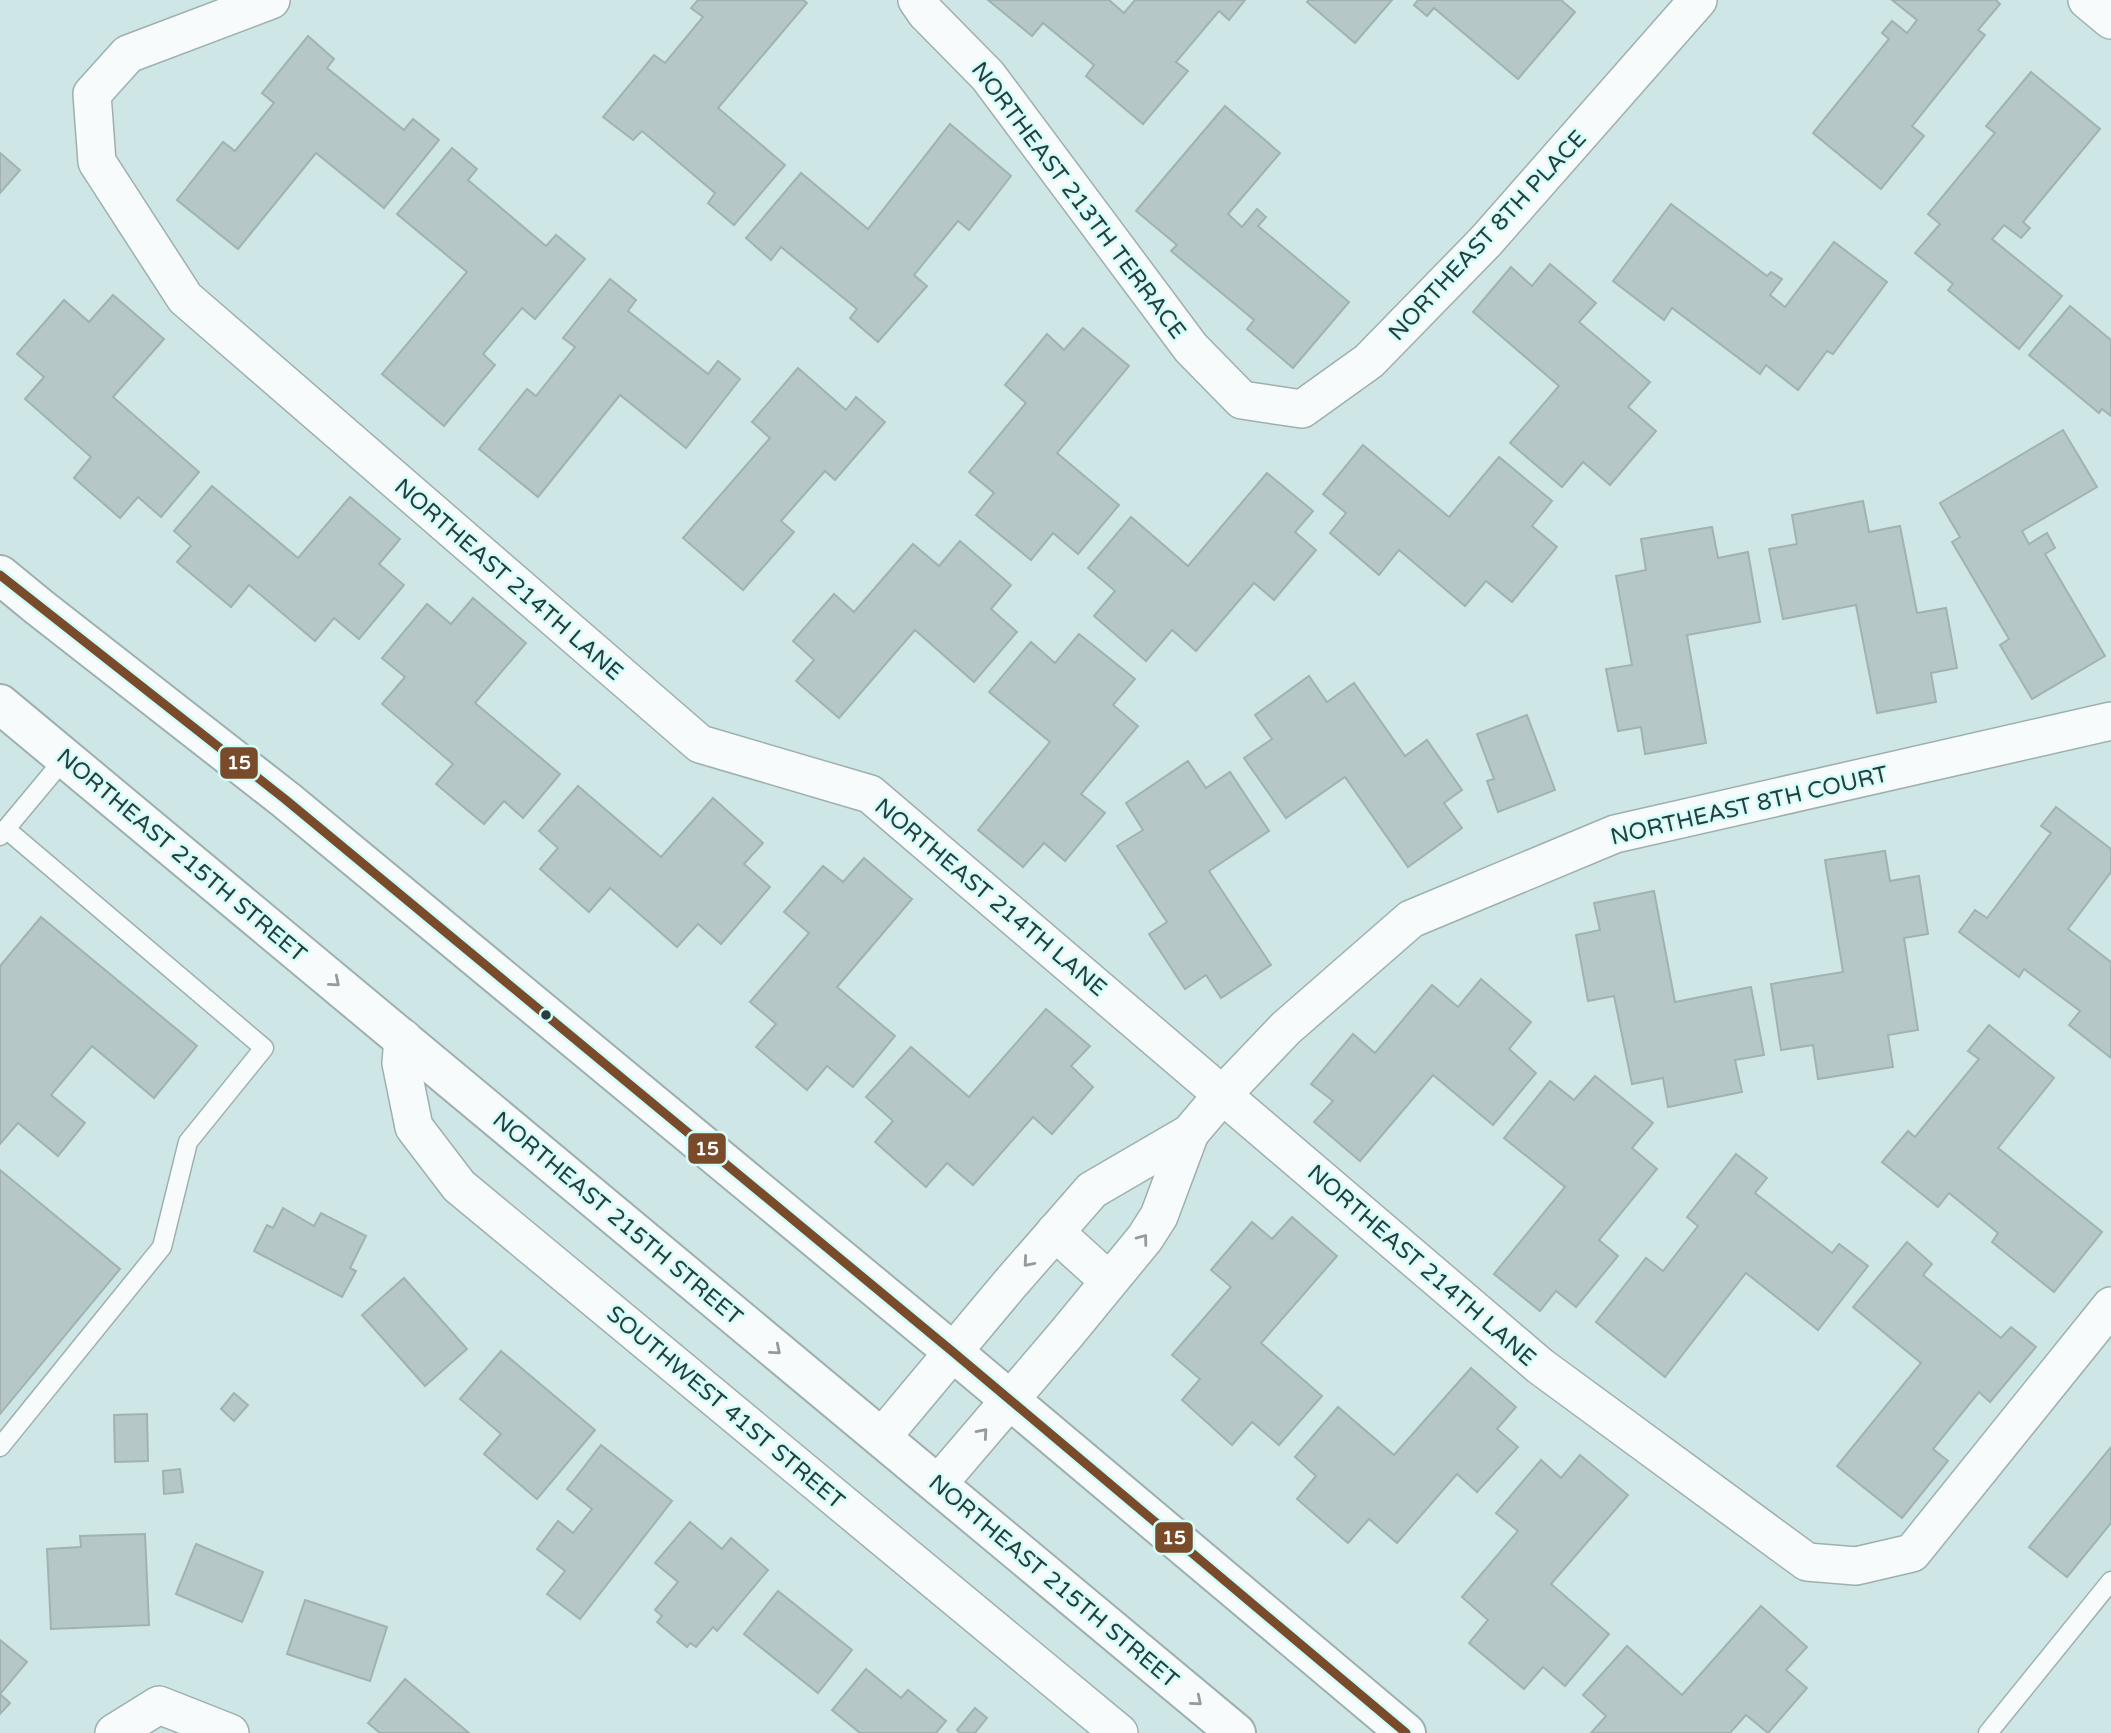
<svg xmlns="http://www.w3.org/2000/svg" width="2111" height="1733" viewBox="0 0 2111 1733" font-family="'Varela Round',sans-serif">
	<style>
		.building { fill: #b5c8c7; stroke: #a0b3b2; stroke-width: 2 }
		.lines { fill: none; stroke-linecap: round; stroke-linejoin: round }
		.lane-casing { stroke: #9db0af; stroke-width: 21 }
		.street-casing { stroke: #9db0af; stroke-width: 40 }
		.secondary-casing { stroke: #9db0af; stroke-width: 42 }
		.lane { stroke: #f8fbfb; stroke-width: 18 }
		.street { stroke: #f8fbfb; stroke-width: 37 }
		.secondary { stroke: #f8fbfb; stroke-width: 38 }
		.bus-1-casing { stroke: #d1fefa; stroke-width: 14 }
		.bus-1 { stroke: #7a4b2a; stroke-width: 9 }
		.oneway { stroke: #919c9b }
		.bus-dot { fill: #2a3c3b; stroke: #d1fefa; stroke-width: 2.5 }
		.labels { text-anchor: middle; stroke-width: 5; stroke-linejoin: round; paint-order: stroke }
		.street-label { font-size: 23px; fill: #2a3c3b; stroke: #d1fefa }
		.line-badge { stroke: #d1fefa; stroke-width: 2.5 }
		.badge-label { font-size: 19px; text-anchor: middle; font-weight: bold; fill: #fff }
	</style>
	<rect width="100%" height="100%" fill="#cee6e5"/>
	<g class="building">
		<polygon points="698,0 803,0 807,3 718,108 785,165 734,225 708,203 715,193 642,131 633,140 603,117 654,55 665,63 703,17 691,8"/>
		<polygon points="988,0 1109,0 1124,13 1135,0 1245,0 1229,20 1219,11 1176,62 1188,71 1143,124 1086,76 1094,65 1043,23 1032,36"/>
		<polygon points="1309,0 1392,0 1355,43 1307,2"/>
		<polygon points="1418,0 1561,0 1575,12 1518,79 1434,8 1427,16 1414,5"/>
		<polygon points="1892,0 1996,0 2000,4 1978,30 1985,35 1912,126 1924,136 1881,189 1813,133 1889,39 1882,33 1892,21 1907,33 1917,20"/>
		<polygon points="308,36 334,59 327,68 404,130 413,119 439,140 384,208 316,153 238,249 177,200 223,142 235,151 274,103 262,93"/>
		<polygon points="2031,72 2100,129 2023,222 2030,228 2021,238 2004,225 1992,239 2062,296 2019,349 1948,290 1953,284 1915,253 1940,224 1928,214 1995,133 1986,126"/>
		<polygon points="1225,106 1280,153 1228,214 1242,227 1257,209 1266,217 1258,226 1349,302 1293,368 1247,329 1254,320 1171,251 1177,245 1136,211"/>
		<polygon points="950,124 1011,176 969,230 958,221 914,275 927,286 878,342 850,318 857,309 781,247 771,260 746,238 801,173 868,229"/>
		<polygon points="452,148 477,169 468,180 546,246 556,235 585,259 535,319 522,308 483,354 495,365 444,426 382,374 467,272 397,214"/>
		<polygon points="0,153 20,170 0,193"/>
		<polygon points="1671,204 1767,276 1771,272 1782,279 1770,295 1785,307 1834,242 1887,282 1833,354 1827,351 1798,390 1766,365 1760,374 1672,308 1664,320 1613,281"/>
		<polygon points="1550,264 1596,303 1579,322 1650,382 1628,407 1656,431 1610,485 1583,462 1562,487 1510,443 1559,386 1473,312 1511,267 1532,286"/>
		<polygon points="610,279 636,300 628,311 708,374 718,361 740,379 686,448 620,395 538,497 479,449 527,389 536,396 575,347 563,338"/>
		<polygon points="113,295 164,339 113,397 199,472 161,517 138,497 120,518 74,478 91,457 25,399 44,377 17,354 64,300 89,322"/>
		<polygon points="2070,306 2111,340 2111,416 2102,409 2099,413 2029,355"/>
		<polygon points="1083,328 1129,366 1057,453 1119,505 1078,554 1053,533 1031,560 976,515 994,493 969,472 1026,403 1005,385 1047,334 1064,350"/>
		<polygon points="798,368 846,410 856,397 885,422 835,480 825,471 781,521 794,532 743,590 683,538 770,438 752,422"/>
		<polygon points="2063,430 2097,487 2022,531 2029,544 2047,533 2055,548 2045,554 2105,656 2032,699 2000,645 2009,639 1952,542 1960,537 1940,503"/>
		<polygon points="1363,445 1449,517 1499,457 1552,501 1532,526 1557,547 1512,602 1486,581 1465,606 1399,550 1379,575 1330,533 1346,513 1323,494"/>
		<polygon points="1267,473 1313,511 1295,532 1316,550 1274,600 1254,583 1196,651 1172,630 1146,661 1094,616 1115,591 1088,568 1131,517 1188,566"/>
		<polygon points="212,486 298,558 350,497 400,539 379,564 404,585 359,639 334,618 315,641 249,585 231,607 177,562 191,546 174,531"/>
		<polygon points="1863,501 1869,532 1900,526 1917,613 1946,608 1957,668 1931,673 1936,702 1877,713 1856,605 1783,619 1769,549 1797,544 1792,515"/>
		<polygon points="1712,527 1718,558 1748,552 1760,622 1687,635 1706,743 1645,754 1641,727 1618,731 1606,669 1632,665 1616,576 1646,570 1641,539"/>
		<polygon points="960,541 1011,585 991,609 1017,632 974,682 915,630 839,718 796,681 814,660 793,641 834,594 854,612 913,544 939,566"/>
		<polygon points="473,598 526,643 475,703 560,774 523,818 504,801 484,824 436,784 453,764 382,704 405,677 382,658 427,604 451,624"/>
		<polygon points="1079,634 1135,679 1113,705 1138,726 1081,794 1105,813 1065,861 1044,843 1023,867 978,830 1050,742 989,692 1031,642 1055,663"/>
		<polygon points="1309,676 1327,702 1354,683 1405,756 1427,740 1462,790 1444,803 1462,828 1408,867 1345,777 1286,818 1244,758 1272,739 1255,715"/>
		<polygon points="1527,715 1555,790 1498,812 1487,781 1494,779 1477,734"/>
		<polygon points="1188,761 1206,788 1230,772 1269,831 1209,871 1271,965 1221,998 1206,975 1185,989 1149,934 1167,922 1117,846 1143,830 1126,803"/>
		<polygon points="578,786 661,857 713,798 763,843 744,864 770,887 721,944 698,924 677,947 610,888 589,912 540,869 558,848 539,831"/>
		<polygon points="2056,807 2111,849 2111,872 2068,929 2111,962 2111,1058 2069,1025 2080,1011 2024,969 2019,977 1959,932 1975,910 1987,918 2051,833 2041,826"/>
		<polygon points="1885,851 1890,881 1919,876 1928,934 1904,938 1918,1030 1888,1035 1893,1067 1818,1079 1813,1045 1781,1050 1771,984 1843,972 1825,860"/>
		<polygon points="864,858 912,899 837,987 895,1036 853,1087 827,1066 807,1090 756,1047 776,1024 750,1002 809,933 784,912 823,866 843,882"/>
		<polygon points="1654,891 1675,1002 1751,987 1764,1055 1735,1060 1742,1092 1668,1107 1663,1078 1632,1084 1614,996 1588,1001 1576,935 1600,930 1594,903"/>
		<polygon points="41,917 197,1046 154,1098 92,1046 51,1095 85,1123 58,1156 18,1123 0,1144 0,966"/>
		<polygon points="1481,979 1531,1022 1509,1049 1536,1073 1493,1125 1433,1075 1360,1161 1314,1122 1333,1101 1311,1084 1353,1034 1375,1053 1432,985 1458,1007"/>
		<polygon points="1046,1009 1090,1046 1071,1066 1093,1087 1052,1134 1033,1117 973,1185 947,1163 926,1187 875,1142 893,1121 866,1097 911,1047 969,1097"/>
		<polygon points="1989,1025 2054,1078 1998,1148 2102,1232 2054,1292 1992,1242 1998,1233 1949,1193 1938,1207 1882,1162 1908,1131 1915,1137 1979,1059 1968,1051"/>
		<polygon points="1595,1076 1653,1123 1632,1148 1657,1169 1599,1240 1618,1256 1576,1307 1556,1291 1540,1311 1494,1274 1565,1187 1504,1138 1550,1081 1574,1100"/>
		<polygon points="1736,1154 1767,1178 1755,1193 1832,1253 1839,1244 1868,1266 1818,1330 1746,1273 1665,1377 1596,1322 1646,1258 1663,1271 1698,1226 1687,1217"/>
		<polygon points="0,1170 120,1269 0,1414"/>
		<polygon points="283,1208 314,1226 321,1213 366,1236 350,1268 356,1271 342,1297 254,1251 267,1225 273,1228"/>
		<polygon points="1292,1217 1337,1256 1261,1343 1322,1396 1279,1445 1252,1422 1232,1445 1182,1400 1200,1379 1172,1355 1231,1287 1211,1270 1252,1222 1272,1239"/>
		<polygon points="1907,1242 1932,1264 1923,1275 2001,1338 2011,1327 2036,1347 1990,1402 1979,1392 1933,1449 1948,1461 1902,1518 1837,1466 1921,1363 1853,1307"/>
		<polygon points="404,1278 467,1349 425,1386 362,1315"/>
		<polygon points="501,1351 595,1430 537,1499 484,1454 501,1434 460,1399"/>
		<polygon points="1471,1368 1516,1407 1497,1429 1518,1447 1477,1492 1457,1474 1397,1543 1369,1519 1348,1543 1297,1499 1316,1476 1295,1457 1338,1407 1394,1455"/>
		<polygon points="234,1393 248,1405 234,1421 221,1409"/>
		<polygon points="147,1414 148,1461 115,1462 114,1415"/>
		<polygon points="601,1445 672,1501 580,1619 547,1594 565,1571 537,1549 558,1521 573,1533 592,1509 567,1489"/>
		<polygon points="2111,1447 2111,1523 2067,1577 2029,1547"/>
		<polygon points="1580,1455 1628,1495 1551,1584 1609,1634 1565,1686 1543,1667 1524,1689 1469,1643 1488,1620 1462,1597 1518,1531 1496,1513 1541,1460 1561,1478"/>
		<polygon points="180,1469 183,1492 164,1494 163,1471"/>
		<polygon points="690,1522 722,1549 731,1538 768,1570 717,1631 713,1627 696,1647 690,1643 687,1647 657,1622 662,1616 655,1610 678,1582 655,1563"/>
		<polygon points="145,1534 149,1625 51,1629 47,1549 81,1547 80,1536"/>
		<polygon points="196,1544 263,1572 242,1622 176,1594"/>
		<polygon points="778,1591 852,1650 818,1693 744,1634"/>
		<polygon points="305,1600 387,1627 370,1681 287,1654"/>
		<polygon points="1761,1606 1807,1647 1786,1670 1807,1688 1768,1733 1746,1715 1730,1733 1591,1733 1606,1716 1583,1695 1627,1646 1682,1695"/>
		<polygon points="0,1640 27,1662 0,1694 10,1703 0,1714"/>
		<polygon points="866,1669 901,1698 908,1690 946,1721 936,1733 860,1733 832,1710"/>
		<polygon points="405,1679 469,1733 380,1733 368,1723"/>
		<polygon points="975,1708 987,1718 975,1733 960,1733 957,1730"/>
	</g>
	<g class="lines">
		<defs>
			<g id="lane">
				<polyline points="0,836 65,758"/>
				<polyline points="0,1447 162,1247 188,1142 264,1048 6,829"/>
				<polyline points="1988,1733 2111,1581"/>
			</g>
			<g id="street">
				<polyline points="271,0 128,54 92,94 97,162 185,298 700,744 870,794 1540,1366 1807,1562 1856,1566 1912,1553 2111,1306"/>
				<polyline points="917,0 926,13 988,76 1191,348 1242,400 1302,409 1369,361 1486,241 1698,0"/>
				<polyline points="2087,0 2111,20"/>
				<polyline points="403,1038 401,1063 414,1127 459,1186 1119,1733"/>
				<polyline points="1190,1133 1223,1094 1286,1028 1411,919 1615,834 2111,721"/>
				<polyline points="1055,1232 1109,1281"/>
				<polyline points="882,1437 1009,1285 1092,1190 1190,1133 1159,1216 1145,1238 1067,1333 938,1484"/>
				<polyline points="114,1733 159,1705 230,1733"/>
			</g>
			<g id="secondary">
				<polyline points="0,575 39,607 286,800 953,1352 1406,1733"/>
				<polyline points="0,704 1236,1733"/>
			</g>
		</defs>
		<use href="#lane" class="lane-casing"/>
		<use href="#street" class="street-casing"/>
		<use href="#secondary" class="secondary-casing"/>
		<use href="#lane" class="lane"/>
		<use href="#street" class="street"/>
		<use href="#secondary" class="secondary"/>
		<defs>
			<polyline id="bus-1" points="0,575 286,800 953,1352 1406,1733"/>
		</defs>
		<use href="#bus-1" class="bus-1-casing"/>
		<use href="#bus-1" class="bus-1"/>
	</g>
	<defs><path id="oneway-chevron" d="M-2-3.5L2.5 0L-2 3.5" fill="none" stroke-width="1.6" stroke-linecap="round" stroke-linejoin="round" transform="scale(1.75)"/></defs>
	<g class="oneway">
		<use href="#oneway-chevron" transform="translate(335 982) rotate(40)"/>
		<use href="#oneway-chevron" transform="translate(1143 1239) rotate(-53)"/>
		<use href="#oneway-chevron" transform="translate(1028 1262) rotate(131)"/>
		<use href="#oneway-chevron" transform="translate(776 1350) rotate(40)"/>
		<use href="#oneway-chevron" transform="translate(983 1433) rotate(-49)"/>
		<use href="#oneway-chevron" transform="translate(1197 1701) rotate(40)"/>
	</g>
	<circle class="bus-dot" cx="546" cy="1015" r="6"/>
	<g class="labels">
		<g class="street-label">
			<text transform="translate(1079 200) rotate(53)" y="8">NORTHEAST 213TH TERRACE</text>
			<text transform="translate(1487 235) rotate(-47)" y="8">NORTHEAST 8TH PLACE</text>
			<text transform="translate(509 579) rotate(41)" y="8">NORTHEAST 214TH LANE</text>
			<text transform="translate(1749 805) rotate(-13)" y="8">NORTHEAST 8TH COURT</text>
			<text transform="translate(182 855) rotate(40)" y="8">NORTHEAST 215TH STREET</text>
			<text transform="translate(991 897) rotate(40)" y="8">NORTHEAST 214TH LANE</text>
			<text transform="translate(618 1218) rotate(40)" y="8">NORTHEAST 215TH STREET</text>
			<text transform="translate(1422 1265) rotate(41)" y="8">NORTHEAST 214TH LANE</text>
			<text transform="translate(726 1407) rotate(40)" y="8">SOUTHWEST 41ST STREET</text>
			<text transform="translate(1054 1581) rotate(40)" y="8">NORTHEAST 215TH STREET</text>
		</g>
	</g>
	<g class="line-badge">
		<rect x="219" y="746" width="40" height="34" rx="7" fill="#7a4b2a"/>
		<rect x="687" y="1132" width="40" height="33" rx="7" fill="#7a4b2a"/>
		<rect x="1154" y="1521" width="40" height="33" rx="7" fill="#7a4b2a"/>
	</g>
	<g class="badge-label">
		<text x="239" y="769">15</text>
		<text x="707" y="1155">15</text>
		<text x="1174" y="1544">15</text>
	</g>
</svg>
